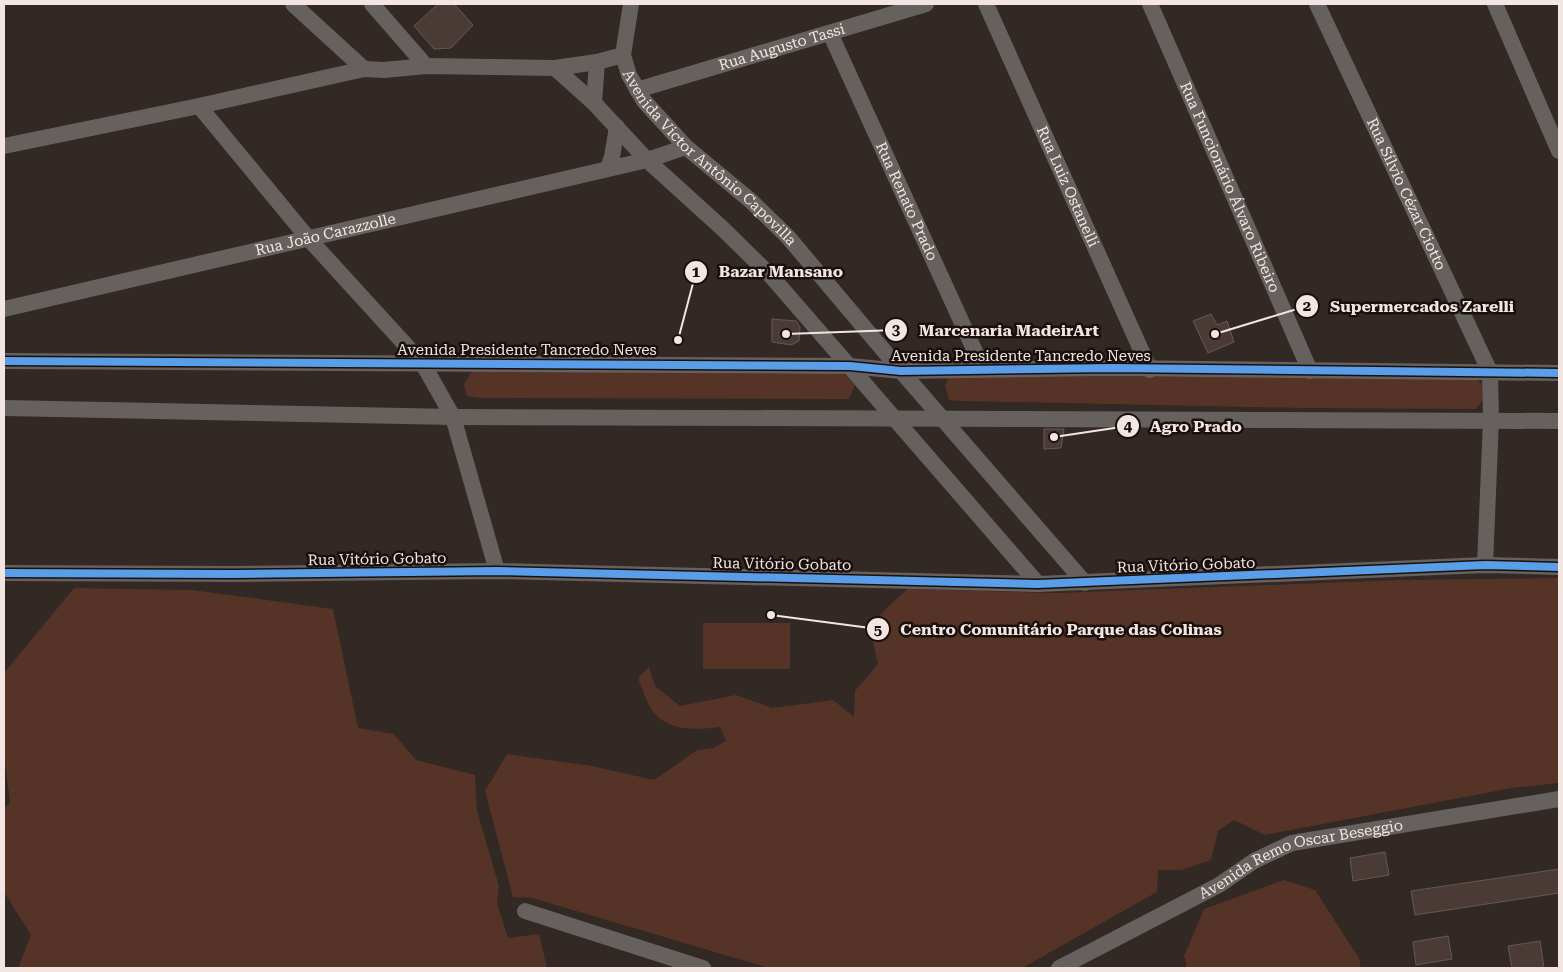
<svg xmlns="http://www.w3.org/2000/svg" width="1563" height="972" viewBox="0 0 1563 972" font-family="'Roboto Serif',serif">
	<style>
		.green { fill: #553327 }
		.building { fill: #4b3b36; stroke: #625a56 }
		.lines { fill: none; stroke-linecap: round; stroke-linejoin: round }
		.minor { stroke: #66605f; stroke-width: 16 }
		.cycleway-casing { stroke: #19100d; stroke-width: 11 }
		.cycleway { stroke: #5a9eea; stroke-width: 8 }
		.labels { text-anchor: middle; stroke-width: 5; stroke-linejoin: round; paint-order: stroke }
		.street-label { font-size: 15px; fill: #f3e5e1; stroke: #19100d }
		.leader { fill: none; stroke: #f3e5e1; stroke-width: 2 }
		.callout-dot { fill: #f3e5e1; stroke: #19100d; stroke-width: 2 }
		.mark-label { font-size: 15px; text-anchor: middle; font-weight: bold; fill: #111 }
		.callout-label { font-size: 16px; text-anchor: middle; font-weight: bold; fill: #f3e5e1; stroke: #19100d; stroke-width: 5; stroke-linejoin: round; paint-order: stroke }
	</style>
	<rect width="100%" height="100%" fill="#322824"/>
	<g class="green">
		<polygon points="473,370 783,374 842,372 855,385 849,399 482,398 467,396 464,384"/>
		<polygon points="949,376 1475,378 1482,384 1483,399 1476,409 1302,408 962,401 949,400 945,386"/>
		<path d="M1559 578V783L1512 788 1265 835 1234 820 1218 831 1211 860 1181 870H1158L1157 892 1022 968H769L532 898 513 897 485 791 507 754 592 766 654 780 697 750 713 748 726 741 720 727C697 730 667 732 652 710 646 701 642 688 638 678L649 667 655 686 680 706 736 695 772 708 833 700 854 717 855 691 878 664 869 625 907 589 1058 593 1400 580Z"/>
		<polygon points="74,588 192,590 333,609 358,728 394,734 416,760 475,775 477,811 499,886 497,903 508,938 539,934 547,968 18,968 31,935 4,892 4,809 10,802 4,754 4,673"/>
		<rect x="703" y="623" width="87" height="46"/>
		<polygon points="1284,880 1315,890 1359,958 1361,968 1187,968 1184,956 1204,909"/>
	</g>
	<g class="building">
		<polygon points="438,4 454,4 473,25 451,48 434,49 414,26"/>
		<polygon points="1211,314 1217,325 1227,321 1234,342 1208,353 1193,321"/>
		<polygon points="772,319 796,321 800,327 799,341 791,345 772,342"/>
		<polygon points="1044,429 1064,429 1061,448 1044,449"/>
		<polygon points="1385,852 1389,875 1353,881 1350,858"/>
		<polygon points="1559,869 1559,893 1415,915 1411,891"/>
		<polygon points="1448,936 1452,959 1416,965 1413,942"/>
		<polygon points="1540,941 1544,968 1512,968 1508,946"/>
	</g>
	<g class="lines">
		<g class="minor">
			<polyline points="293,4 364,69"/>
			<polyline points="372,4 426,66"/>
			<path id="s1" d="M986 4 1150 370"/>
			<path id="s2" d="M1150 4 1310 371"/>
			<path id="s3" d="M1317 4 1490 372 1491 420 1485 565"/>
			<polyline points="1495,4 1559,151"/>
			<path id="s4" d="M830 33 983 369"/>
			<polyline points="623,55 631,4"/>
			<polyline points="555,68 594,103 647,160 722,228 771,276 1038,584"/>
			<path id="s5" d="M637 90 926 4"/>
			<path id="s6" d="M594 103 597 62 623 55 629 75 644 101 686 147 751 201 788 237 901 371 1085 583"/>
			<polyline points="199,106 308,238 423,364 453,417 497,571"/>
			<polyline points="4,146 199,106 364,69 384,70 426,66 555,68 597,62"/>
			<polyline points="608,168 612,157 617,127"/>
			<path id="s7" d="M4 309 647 160 686 147"/>
			<polyline points="4,361 850,366 901,371 1113,368 1559,373"/>
			<polyline points="4,408 453,417 1559,421"/>
			<polyline points="4,573 233,574 497,571 1038,584 1485,565 1559,567"/>
			<polyline points="525,911 703,968"/>
			<path id="s8" d="M1059 968 1219 885 1254 861 1292 843 1559 799"/>
		</g>
		<defs>
			<g id="cycleway">
				<polyline points="4,361 850,366 901,371 1113,368 1559,373"/>
				<polyline points="4,573 233,574 497,571 1038,584 1485,565 1559,567"/>
			</g>
		</defs>
		<use href="#cycleway" class="cycleway-casing"/>
		<use href="#cycleway" class="cycleway"/>
	</g>
	<g class="labels">
		<g class="street-label">
			<text dy="5" stroke="none"><textPath href="#s5" startOffset="151">Rua Augusto Tassi</textPath></text>
			<text dy="5" stroke="none"><textPath href="#s6" startOffset="205">Avenida Victor Antônio Capovilla</textPath></text>
			<text dy="5" stroke="none"><textPath href="#s1" startOffset="200">Rua Luiz Ostanelli</textPath></text>
			<text dy="5" stroke="none"><textPath href="#s2" startOffset="200">Rua Funcionário Álvaro Ribeiro</textPath></text>
			<text dy="5" stroke="none"><textPath href="#s3" startOffset="210">Rua Sílvio Cézar Ciotto</textPath></text>
			<text dy="5" stroke="none"><textPath href="#s4" startOffset="185">Rua Renato Prado</textPath></text>
			<text dy="5" stroke="none"><textPath href="#s7" startOffset="330">Rua João Carazzolle</textPath></text>
			<text x="527" y="355">Avenida Presidente Tancredo Neves</text>
			<text x="1021" y="361">Avenida Presidente Tancredo Neves</text>
			<text transform="translate(377 559) rotate(-1)" y="5">Rua Vitório Gobato</text>
			<text transform="translate(782 564) rotate(1)" y="5">Rua Vitório Gobato</text>
			<text transform="translate(1186 565) rotate(-2)" y="5">Rua Vitório Gobato</text>
			<text dy="5" stroke="none"><textPath href="#s8" startOffset="268">Avenida Remo Oscar Beseggio</textPath></text>
		</g>
	</g>
	<path class="leader" d="M678 340L696 272M1215 334L1307 306M786 334L896 330M1054 437L1128 426M771 615L878 629"/>
	<g class="callout-dot">
		<circle cx="678" cy="340" r="5"/>
		<circle cx="1215" cy="334" r="5"/>
		<circle cx="786" cy="334" r="5"/>
		<circle cx="1054" cy="437" r="5"/>
		<circle cx="771" cy="615" r="5"/>
		<circle cx="696" cy="272" r="12"/>
		<circle cx="1307" cy="306" r="12"/>
		<circle cx="896" cy="330" r="12"/>
		<circle cx="1128" cy="426" r="12"/>
		<circle cx="878" cy="629" r="12"/>
	</g>
	<g class="mark-label">
		<text x="696" y="277">1</text>
		<text x="1307" y="311">2</text>
		<text x="896" y="335">3</text>
		<text x="1128" y="431">4</text>
		<text x="878" y="635">5</text>
	</g>
	<g class="callout-label">
		<text x="781" y="277">Bazar Mansano</text>
		<text x="1422" y="312">Supermercados Zarelli</text>
		<text x="1009" y="336">Marcenaria MadeirArt</text>
		<text x="1196" y="432">Agro Prado</text>
		<text x="1061" y="635">Centro Comunitário Parque das Colinas</text>
	</g>
	<rect width="1563" height="972" fill="none" stroke="#f3e5e1" stroke-width="10"/>
</svg>
